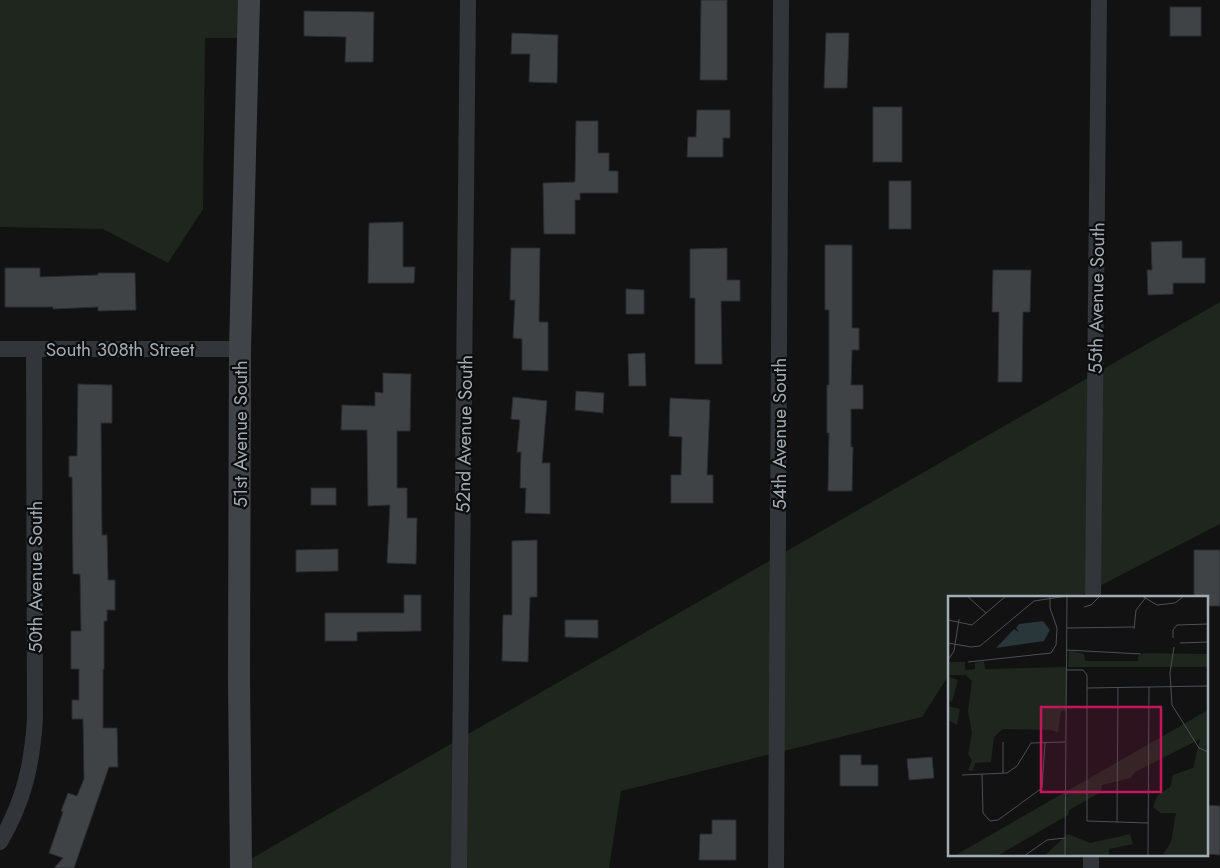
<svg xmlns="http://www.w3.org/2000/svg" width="1220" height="868" viewBox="0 0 1220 868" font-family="Jost,sans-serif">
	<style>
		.green { fill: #1e261e }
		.building { fill: #404346; stroke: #2b2c30 }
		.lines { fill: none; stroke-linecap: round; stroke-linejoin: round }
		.street { stroke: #323539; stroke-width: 16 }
		.secondary { stroke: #404449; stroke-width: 22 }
		.labels { text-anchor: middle; stroke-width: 4.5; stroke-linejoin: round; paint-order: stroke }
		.street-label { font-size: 19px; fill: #a2acb5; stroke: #0d0d0e }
		.inset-road { fill: none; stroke: #4c5054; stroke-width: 1 }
		.view { fill: #c2185b; fill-opacity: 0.15; stroke: #c2185b; stroke-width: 2.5 }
		.inset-edge { fill: none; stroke: #a2acb5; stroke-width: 2.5 }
	</style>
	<rect width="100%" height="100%" fill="#121213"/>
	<g class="green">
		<polygon points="0,0 249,0 248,38 205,38 203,209 168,263 103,229 0,227"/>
		<polygon points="1220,302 1220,524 1078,597 949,597 949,675 922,717 621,791 609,868 235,868"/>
	</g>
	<g class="building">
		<polygon points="701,0 727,0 727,80 700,80"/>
		<rect x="1170" y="7" width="31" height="29"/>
		<polygon points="304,11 374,12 373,62 345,62 346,37 304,36"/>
		<polygon points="512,33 558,35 557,83 529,82 530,54 511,54"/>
		<polygon points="826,33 849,33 847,88 824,88"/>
		<rect x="873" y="107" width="29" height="55"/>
		<polygon points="697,110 730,110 730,138 723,138 723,157 687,157 688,137 696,137"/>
		<polygon points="576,121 598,121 598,153 609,153 609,171 618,171 618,193 580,193 580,200 575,200 575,234 544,234 543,183 575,182"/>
		<rect x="889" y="181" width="22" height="48"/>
		<polygon points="403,222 403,267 415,267 414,283 368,283 369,223"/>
		<polygon points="1182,241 1182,258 1205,258 1205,283 1173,283 1173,294 1148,295 1147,270 1152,270 1151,242"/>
		<polygon points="825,245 852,245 852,328 859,328 859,350 852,350 851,385 863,385 863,409 851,409 851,447 853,447 852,491 828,491 829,433 827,433 827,385 829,385 829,310 825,310"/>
		<polygon points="511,248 540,248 539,322 548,322 548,371 522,370 522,339 513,338 515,300 510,300"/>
		<polygon points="727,248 727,280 740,280 740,301 721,301 722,364 695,364 695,298 690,298 690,249"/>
		<polygon points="5,268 40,268 40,277 98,275 98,273 135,273 136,310 98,311 98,307 53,309 53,307 5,307"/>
		<polygon points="993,270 1031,270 1030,312 1023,312 1022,382 998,382 999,312 992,312"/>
		<polygon points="626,289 644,290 644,314 626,314"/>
		<polygon points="645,353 646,386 629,386 628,354"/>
		<polygon points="383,373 411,374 410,431 397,431 397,488 407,488 407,518 417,518 416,564 387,563 390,505 368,506 367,430 341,430 342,405 375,406 375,392 383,393"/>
		<polygon points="78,384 112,385 112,423 101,423 102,535 107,535 108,580 115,580 115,610 107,610 107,621 104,621 104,669 103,669 103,728 117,728 118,767 109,767 74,868 54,868 63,858 49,853 63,812 61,811 68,793 77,796 84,779 83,719 72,719 72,700 79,700 79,669 71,669 71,631 81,631 80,574 73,574 72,477 69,477 69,456 77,456"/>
		<polygon points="576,391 604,393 603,413 575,410"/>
		<polygon points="513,397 547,401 542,463 550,463 550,514 525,513 526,488 520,488 521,452 517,452 520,420 511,419"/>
		<polygon points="670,398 710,400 707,475 713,475 713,503 671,503 671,475 681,475 682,437 669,436"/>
		<rect x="311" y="488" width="25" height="17"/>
		<polygon points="537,540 537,597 530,597 528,662 502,661 503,615 512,615 512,541"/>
		<polygon points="338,549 338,571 296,572 296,550"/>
		<polygon points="1194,550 1220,550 1220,606 1206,606 1206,597 1194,597"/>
		<polygon points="404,595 421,595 421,631 357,632 357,641 325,641 325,613 404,613"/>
		<polygon points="565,620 598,620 598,638 565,637"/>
		<polygon points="840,755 861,755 861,765 878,765 878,786 840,786"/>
		<polygon points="932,757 934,778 909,780 907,759"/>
		<polygon points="1206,805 1220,806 1220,855 1206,854"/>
		<polygon points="712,820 736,820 736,860 699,860 700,834 712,834"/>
	</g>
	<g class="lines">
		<g class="street">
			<polyline points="0,349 240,349"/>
			<polyline points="1093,597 1099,0"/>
			<path d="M0 842C24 801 32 765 35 719L34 349"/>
			<polyline points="459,868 468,0"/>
			<polyline points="776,868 781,0"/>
			<polyline points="1091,868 1091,854"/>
		</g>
		<polyline class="secondary" points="241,868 239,678 240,349 249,0"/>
	</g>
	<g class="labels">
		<g class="street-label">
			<text transform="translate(1096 298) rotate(-89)" y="7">55th Avenue South</text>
			<text x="120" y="356">South 308th Street</text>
			<text transform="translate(240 434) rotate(-90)" y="7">51st Avenue South</text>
			<text transform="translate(464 434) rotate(-89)" y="7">52nd Avenue South</text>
			<text transform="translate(779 434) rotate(-90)" y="7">54th Avenue South</text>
			<text transform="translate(35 577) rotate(-90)" y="7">50th Avenue South</text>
		</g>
	</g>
	<g transform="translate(948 596)">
		<rect width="260" height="260" fill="#121213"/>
		<path d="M121 54 136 58 137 65H190V60L196 57 260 58V71H120ZM36 65 37 73 119 71 118 115H113L110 137 103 134 55 133 46 141 43 166 27 167 25 175 20 174 24 165 20 158 24 137 20 116 24 85 18 79H0V66H17V74L27 73V67ZM0 80 10 84 4 106 0 105ZM0 110 12 113 9 129 0 124ZM260 114V260H214L223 246 228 217H213L205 211 209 200 222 191 225 179 245 172 252 143 187 176 183 182 154 189 153 196 121 214 120 219 49 260H6ZM120 238 142 247 182 238 185 248 161 253V260H96Z" fill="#1e261e"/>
		<path d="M95 25 102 34 96 45 48 52 66 33 71 36 68 32 71 28Z" fill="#29363a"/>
		<path class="inset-road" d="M19 0 38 17M194 0 209 9 227 7 236 0M136 11 143 9 152 0M0 24 24 29 58 0M119 32 186 31M186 33 188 14 199 0M225 42V34L229 29 260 28M0 47 23 51 32 50 86 5 119 0M232 47 260 46M226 51 222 77 224 109 251 152 260 156M119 54 193 58M0 64 6 55 11 23M20 66 103 57 108 49 109 32 102 12V1M119 74H135L139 79V225L200 227M139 92 260 90M55 146V177M34 178 35 217 42 225 50 224 94 192 97 146M14 179 59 177 69 170 83 147 117 146M169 226 170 91M76 260 99 244 117 242M117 260 119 0M200 260 201 91"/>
		<path class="view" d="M93 111H213V196H93Z"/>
		<rect width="260" height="260" class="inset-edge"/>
	</g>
</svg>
